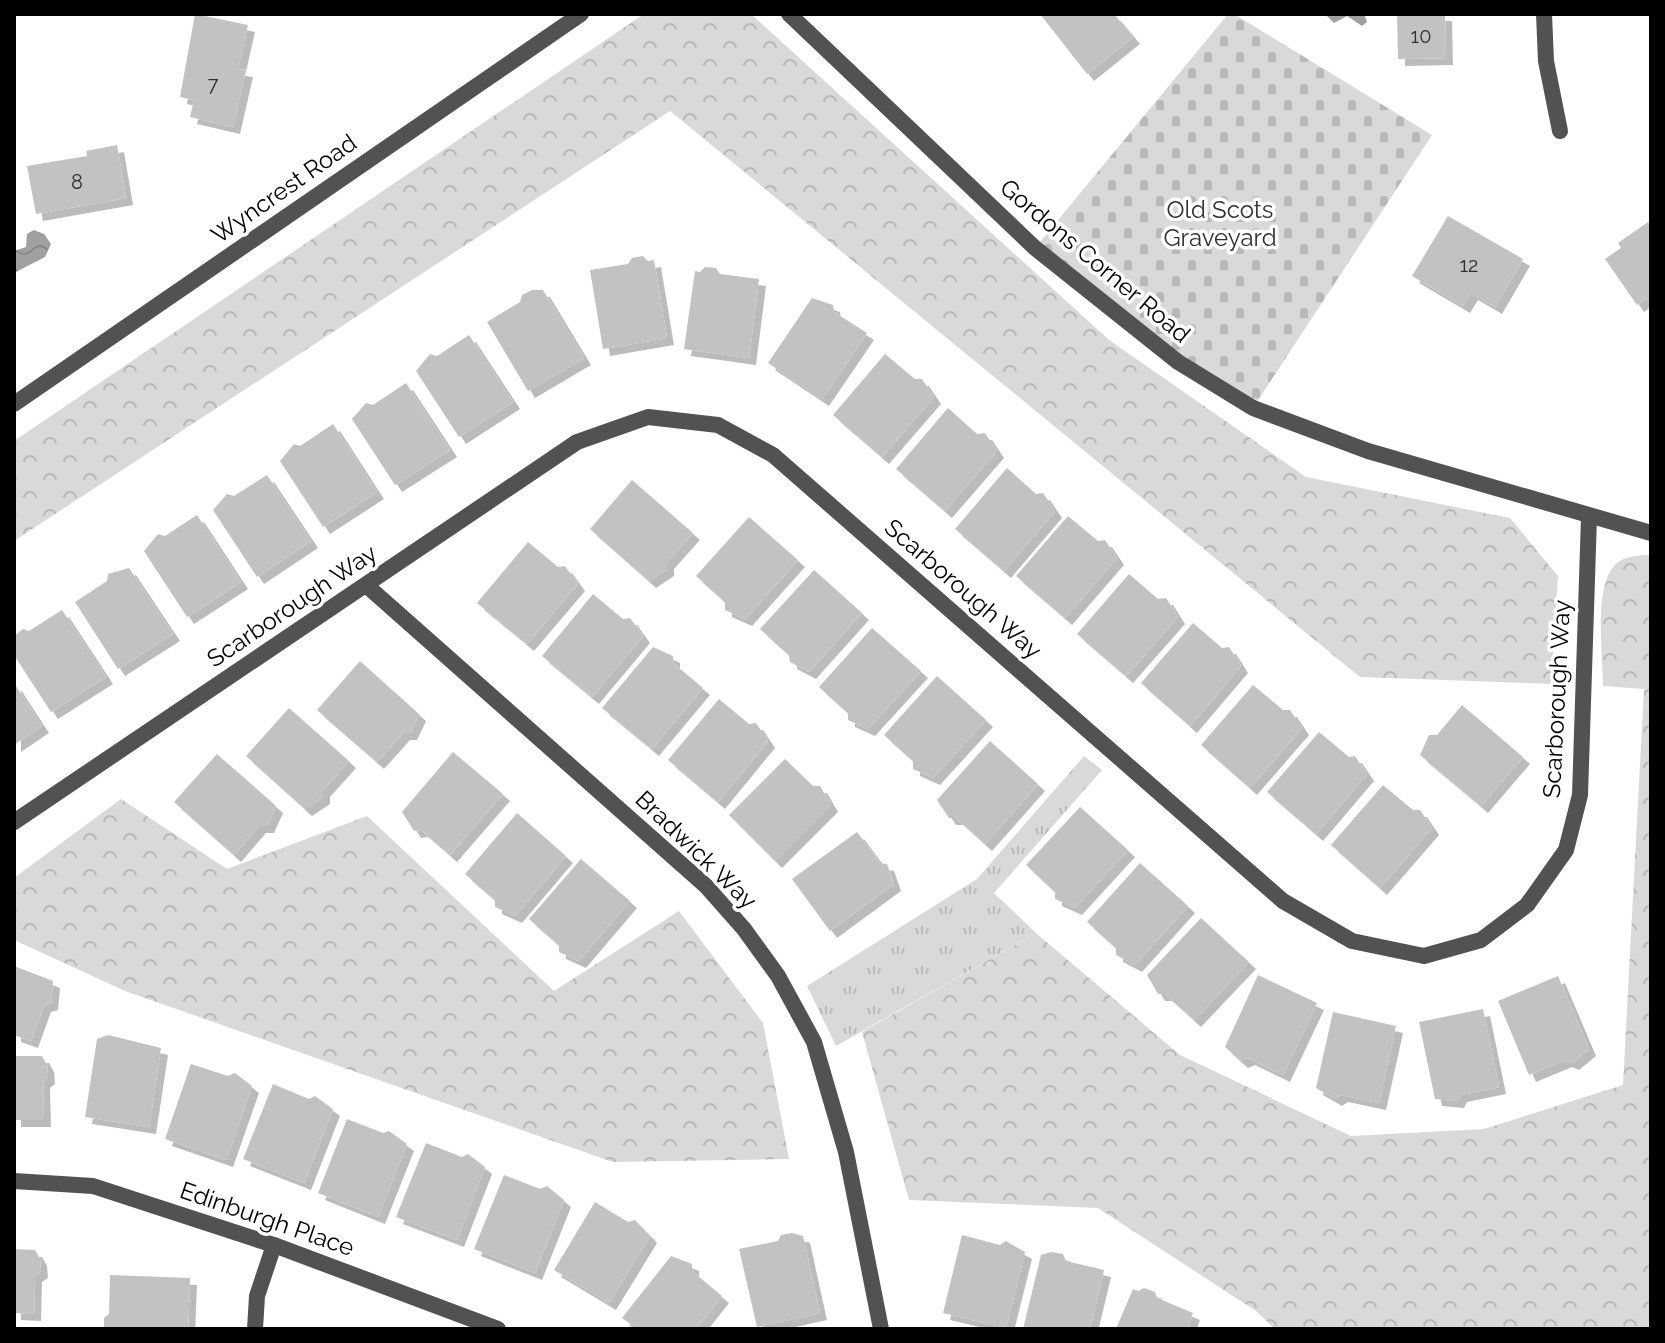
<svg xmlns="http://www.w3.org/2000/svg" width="1665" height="1343" viewBox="0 0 1665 1343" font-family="Raleway,sans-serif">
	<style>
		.grass { fill: url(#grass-tufts) }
		.forest { fill: url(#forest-crowns) }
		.cemetery { fill: url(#cemetery-stones) }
		.water { fill: url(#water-waves) }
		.building { fill: #c2c2c2; filter: url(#shadow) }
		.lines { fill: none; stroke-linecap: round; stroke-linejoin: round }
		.minor { stroke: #525252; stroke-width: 16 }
		.tertiary { stroke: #525252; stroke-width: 16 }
		.labels { text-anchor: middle; stroke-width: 7; stroke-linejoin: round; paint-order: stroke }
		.number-label { font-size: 20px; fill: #303030 }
		.street-label { font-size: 24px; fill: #000; stroke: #fff }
		.park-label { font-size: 24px; fill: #303030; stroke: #fff }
	</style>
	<defs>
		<pattern id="grass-tufts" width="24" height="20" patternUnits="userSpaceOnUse" patternTransform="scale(2)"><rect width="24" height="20" fill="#d9d9d9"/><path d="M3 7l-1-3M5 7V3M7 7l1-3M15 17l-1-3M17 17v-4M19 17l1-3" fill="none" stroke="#b8b8b8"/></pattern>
		<pattern id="forest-crowns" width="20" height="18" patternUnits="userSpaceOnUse" patternTransform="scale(2)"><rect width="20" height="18" fill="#d9d9d9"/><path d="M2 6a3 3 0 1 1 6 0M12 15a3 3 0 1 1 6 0" fill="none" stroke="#b8b8b8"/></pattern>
		<pattern id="cemetery-stones" width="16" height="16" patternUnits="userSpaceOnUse" patternTransform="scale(2)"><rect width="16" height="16" fill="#d9d9d9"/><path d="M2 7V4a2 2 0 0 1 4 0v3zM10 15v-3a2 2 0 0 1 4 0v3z" fill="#b8b8b8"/></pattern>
		<pattern id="water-waves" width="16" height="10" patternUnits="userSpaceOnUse" patternTransform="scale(2)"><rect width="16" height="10" fill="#a0a0a0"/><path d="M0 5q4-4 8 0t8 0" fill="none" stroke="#888"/></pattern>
		<filter id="shadow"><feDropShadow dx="7" dy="7" stdDeviation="0" flood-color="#0004"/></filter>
	</defs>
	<rect width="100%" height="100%" fill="#fff"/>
	<polygon class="grass" points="1084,756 1102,770 994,893 1036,933 836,1046 807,986 977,879"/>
	<g class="forest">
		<polygon points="644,14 751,14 1109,340 1306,477 1510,518 1558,576 1551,684 1360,677 670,111 14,541 14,441"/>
		<path d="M1646 555 1651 556V1329H1275L1256 1311 1098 1208 909 1200 862 1032 1036 933 1180 1055 1351 1136 1484 1129 1623 1085 1644 689 1603 686C1603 655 1593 585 1616 564 1625 556 1635 556 1646 555Z"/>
		<polygon points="121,799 227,869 367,816 554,991 679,911 763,1023 789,1159 613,1162 125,991 14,940 14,878"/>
	</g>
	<polygon class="cemetery" points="1228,14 1234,14 1432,135 1253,408 1035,248"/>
	<g class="water">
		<polygon points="1364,14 1367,22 1362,26 1347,16 1334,23 1326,15"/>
		<polygon points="34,230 44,234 51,244 45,257 14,273 14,251 26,247 27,234"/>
	</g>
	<g class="building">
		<polygon points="195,14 248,25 238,69 246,70 233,127 190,117 194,100 180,97"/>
		<polygon points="1040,14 1114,14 1133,37 1087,74"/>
		<polygon points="1397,14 1445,14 1446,58 1398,59"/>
		<polygon points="117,145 126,198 36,214 27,166 87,156 86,151"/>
		<polygon points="1448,216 1523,259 1495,307 1471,293 1463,306 1412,276"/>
		<polygon points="1648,222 1651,227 1651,295 1637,305 1605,259 1621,248 1618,243"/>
		<polygon points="643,256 648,261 654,260 667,338 603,349 590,270 628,264 632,258"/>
		<polygon points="705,267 716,268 720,274 759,279 749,358 684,349 695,271 700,272"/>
		<polygon points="532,290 543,290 584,358 528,391 487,322 520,302 522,295"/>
		<polygon points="812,298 833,305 834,312 867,333 822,399 768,363"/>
		<polygon points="469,335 513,402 459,437 416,371 430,354 437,356"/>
		<polygon points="885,354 915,379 922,379 934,397 882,457 833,415"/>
		<polygon points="406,383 450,450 395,485 352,419 366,403 373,405"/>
		<polygon points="948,408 977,434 985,433 997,451 945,511 896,469"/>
		<polygon points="333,424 377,492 323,527 280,461 294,444 300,446"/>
		<polygon points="1007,468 1036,494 1043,493 1055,511 1004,571 955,529"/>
		<polygon points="267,475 311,541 257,577 213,510 227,494 234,496"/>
		<polygon points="632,480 693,533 667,562 667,569 649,581 590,529"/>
		<polygon points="197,515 241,582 187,617 144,551 158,534 165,536"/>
		<polygon points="1068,516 1098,541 1105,540 1117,558 1065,618 1016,576"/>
		<polygon points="749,517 798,560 745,619 725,610 725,602 696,576"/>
		<polygon points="528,542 558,567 565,566 578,584 527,644 477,603"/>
		<polygon points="129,568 173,634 118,669 75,602 107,581 108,574"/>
		<polygon points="814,570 862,613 809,672 790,662 789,655 760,629"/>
		<polygon points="1129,574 1158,599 1166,598 1178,617 1126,676 1077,634"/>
		<polygon points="593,594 623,619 630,618 643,636 592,697 542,656"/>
		<polygon points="62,610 106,677 51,712 14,655 14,636 23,629 29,631"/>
		<polygon points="1193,623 1222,648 1229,647 1241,666 1190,726 1141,683"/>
		<polygon points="872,628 921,671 868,729 848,720 848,713 819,687"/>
		<polygon points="653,647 673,656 673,663 703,688 652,749 602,708"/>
		<polygon points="360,661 419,714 410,733 403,733 377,762 317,710"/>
		<polygon points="937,676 986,720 933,778 913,769 913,761 884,735"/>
		<polygon points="14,683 42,726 14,745"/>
		<polygon points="1253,685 1283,710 1290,710 1302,728 1250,788 1201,745"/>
		<polygon points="719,699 749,724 756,723 768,741 718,802 668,760"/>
		<polygon points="1462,705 1523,757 1481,806 1420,755 1429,735 1437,735"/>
		<polygon points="289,708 349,761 323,790 323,797 305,809 246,756"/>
		<polygon points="1319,732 1349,757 1355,756 1367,774 1316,834 1267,792"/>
		<polygon points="990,741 1038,784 985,844 956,818 949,818 937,800"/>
		<polygon points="453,752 503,794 450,855 421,830 414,831 402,812"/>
		<polygon points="217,754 276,806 267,826 259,826 234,855 174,802"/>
		<polygon points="785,759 813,786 820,786 831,805 775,861 729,815"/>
		<polygon points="1383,785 1413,810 1420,810 1432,828 1380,888 1331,845"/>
		<polygon points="1080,807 1128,850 1075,908 1055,899 1055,892 1026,865"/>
		<polygon points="517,813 566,856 515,916 495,907 495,900 465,874"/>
		<polygon points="857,832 880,863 887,864 894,884 830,931 792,879"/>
		<polygon points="581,859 630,901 579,961 559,952 559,945 529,919"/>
		<polygon points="1140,863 1188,906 1135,965 1116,955 1116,948 1087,922"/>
		<polygon points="1201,918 1249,962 1194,1020 1165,994 1158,994 1147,975"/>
		<polygon points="14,966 53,981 51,1003 44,1005 31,1041 14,1035"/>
		<polygon points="1258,975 1317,1003 1283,1075 1248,1058 1241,1061 1225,1047"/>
		<polygon points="1558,976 1589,1049 1572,1063 1565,1060 1529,1075 1498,1001"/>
		<polygon points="1483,1009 1499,1087 1460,1095 1457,1101 1435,1099 1419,1022"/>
		<polygon points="1333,1012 1396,1026 1379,1103 1341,1095 1335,1099 1316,1088"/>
		<polygon points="108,1035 161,1048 149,1127 85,1117 97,1039"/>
		<polygon points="14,1056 42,1056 47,1065 48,1077 43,1081 44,1120 14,1120"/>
		<polygon points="191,1064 228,1076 235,1073 252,1086 226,1160 165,1139"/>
		<polygon points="273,1084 309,1099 315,1096 333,1109 304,1183 243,1159"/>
		<polygon points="347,1119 383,1133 389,1131 407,1144 378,1217 318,1193"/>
		<polygon points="426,1143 462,1157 468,1154 485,1167 457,1240 396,1217"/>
		<polygon points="504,1175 540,1189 547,1186 564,1200 535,1273 474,1249"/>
		<polygon points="595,1202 628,1222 635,1220 650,1236 609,1303 554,1270"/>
		<polygon points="792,1233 803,1236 820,1313 757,1327 739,1249 778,1241 781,1235"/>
		<polygon points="962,1235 1000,1245 1006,1241 1025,1252 1006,1328 943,1313"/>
		<polygon points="14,1249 35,1250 40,1259 41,1271 35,1275 34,1314 14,1313"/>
		<polygon points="1051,1252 1063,1254 1066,1261 1104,1270 1090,1329 1023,1329 1041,1255"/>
		<polygon points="671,1256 692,1264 692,1271 722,1296 696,1329 637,1329 622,1318"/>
		<polygon points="110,1275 190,1278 188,1329 104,1329 104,1318 109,1314"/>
		<polygon points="1144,1288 1155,1292 1157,1298 1193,1313 1187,1329 1116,1329 1133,1289 1138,1291"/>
	</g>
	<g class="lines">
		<g class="minor">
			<polyline points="1544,14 1546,61 1560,131"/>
			<polyline points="366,585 706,886 744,929 778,976 814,1042 846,1152 881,1329"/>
			<polyline points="14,822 577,442 648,417 718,425 773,455 1283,901 1352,941 1424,956 1481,940 1527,905 1566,850 1580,795 1589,517"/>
			<polyline points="14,1181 93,1186 274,1245 498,1329"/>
			<polyline points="255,1329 257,1296 274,1245"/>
		</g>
		<g class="tertiary">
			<polyline points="789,14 1035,248 1178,362 1253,408 1368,451 1651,533"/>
			<polyline points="14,404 581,14"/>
		</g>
	</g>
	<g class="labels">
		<g class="number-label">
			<text x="1421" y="43">10</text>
			<text x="213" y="91">7</text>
			<text x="77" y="189">8</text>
			<text x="1469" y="272">12</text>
		</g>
		<g class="street-label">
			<text transform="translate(284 189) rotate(-35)" y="8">Wyncrest Road</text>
			<text transform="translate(1095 261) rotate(40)" y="8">Gordons Corner Road</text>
			<text transform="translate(963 589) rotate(41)" y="8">Scarborough Way</text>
			<text transform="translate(292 606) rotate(-34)" y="8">Scarborough Way</text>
			<text transform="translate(1557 699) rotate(-87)" y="8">Scarborough Way</text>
			<text transform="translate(696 850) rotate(44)" y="8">Bradwick Way</text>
			<text transform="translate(267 1219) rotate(19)" y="8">Edinburgh Place</text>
		</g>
		<g class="park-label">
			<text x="1220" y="218">Old Scots<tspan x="1220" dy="28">Graveyard</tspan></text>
		</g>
	</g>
	<rect width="1665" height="1343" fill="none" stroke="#000000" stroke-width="32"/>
</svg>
